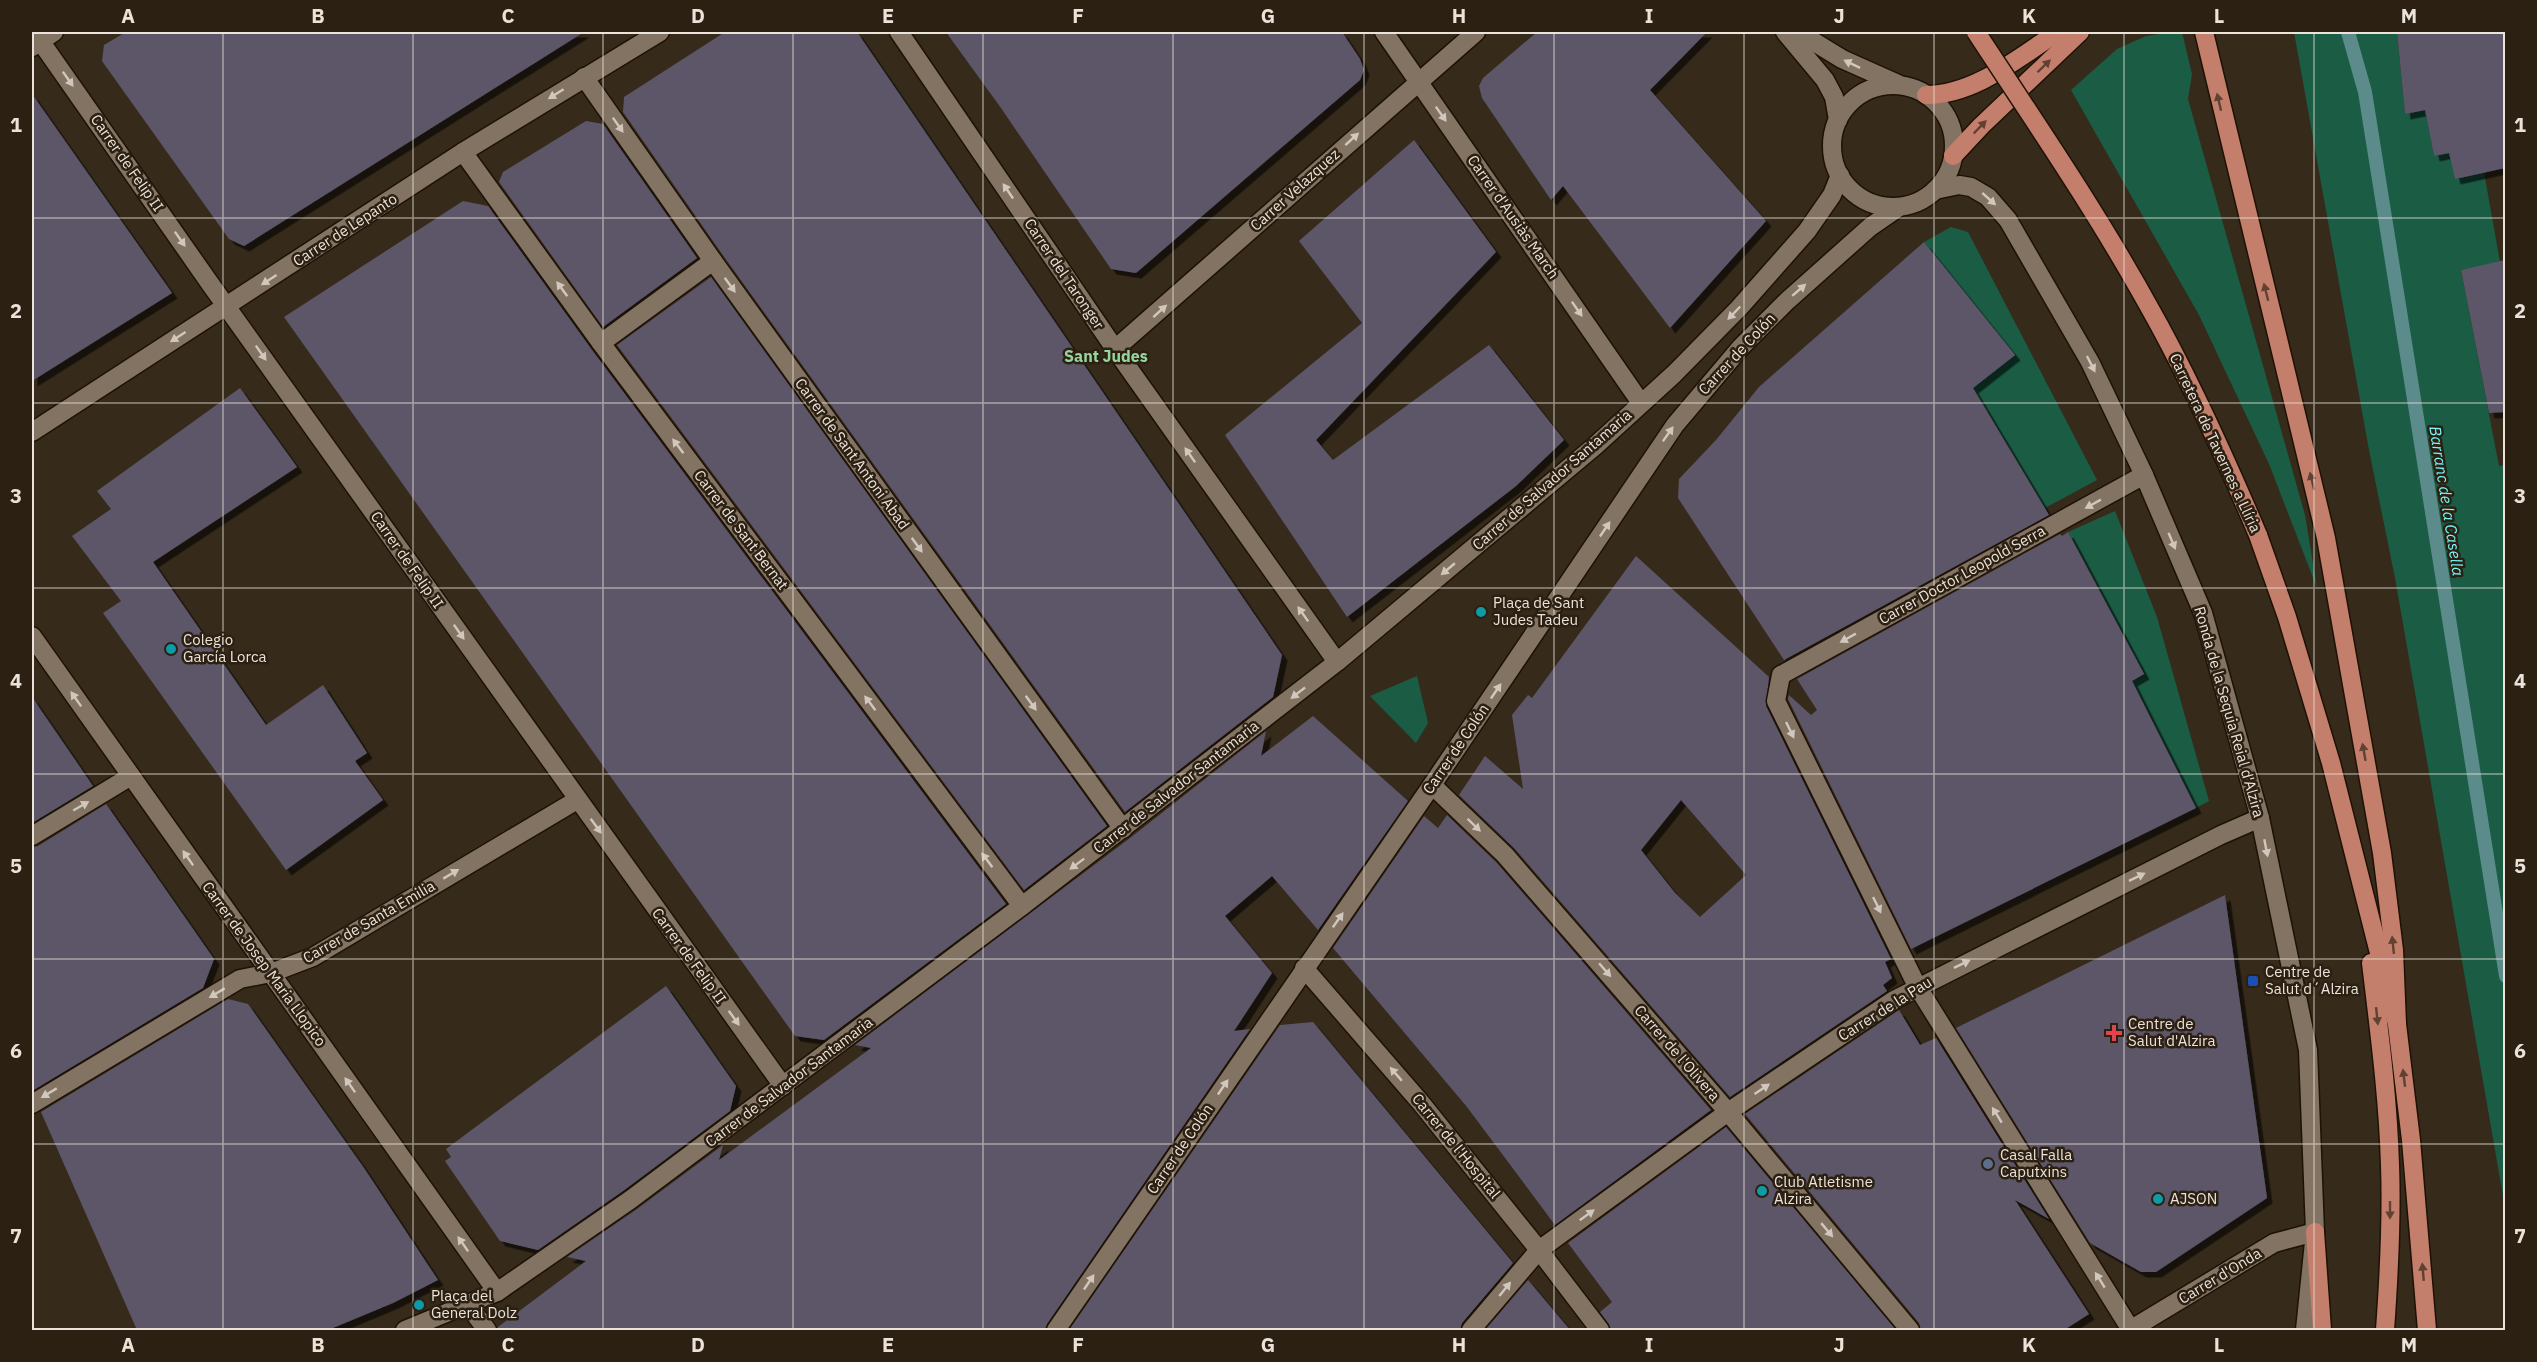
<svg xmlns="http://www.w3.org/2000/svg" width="2537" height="1362" viewBox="0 0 2537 1362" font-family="'IBM Plex Sans',sans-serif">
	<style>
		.green { fill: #1a5d44 }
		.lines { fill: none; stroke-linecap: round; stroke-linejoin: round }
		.stream { stroke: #5b8b8a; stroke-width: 14 }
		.building { fill: #5d5669; fill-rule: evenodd; filter: url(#shadow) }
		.minor-casing { stroke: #1e1205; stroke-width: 21 }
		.major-casing { stroke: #1e1205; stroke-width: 21 }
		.minor { stroke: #827363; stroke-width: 18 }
		.major { stroke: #c37e6c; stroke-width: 18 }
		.major-bridge-casing { stroke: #1e1205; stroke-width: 21; stroke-linecap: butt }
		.major-bridge { stroke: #c37e6c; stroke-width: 18 }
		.oneway { fill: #d1c7bc }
		.oneway2 { fill: #614132 }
		.grid { fill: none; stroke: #ebe3da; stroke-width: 1.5; stroke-opacity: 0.55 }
		.culture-dot { fill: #0f9aa8; stroke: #2c2012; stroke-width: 2 }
		.transit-dot { fill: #1a4fb4; stroke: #2c2012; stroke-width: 2 }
		.health-dot { fill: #e0444e; stroke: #2c2012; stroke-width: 2 }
		.service-dot { fill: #5c6f8a; stroke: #2c2012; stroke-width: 2 }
		.labels { text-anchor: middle; stroke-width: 5; stroke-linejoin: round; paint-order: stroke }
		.street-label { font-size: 15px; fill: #ebe3da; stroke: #2c2012 }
		.poi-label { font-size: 15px; fill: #ebe3da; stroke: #2c2012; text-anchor: start }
		.neighbourhood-label { font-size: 16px; font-weight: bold; fill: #96d59e; stroke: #2c2012 }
		.water-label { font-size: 16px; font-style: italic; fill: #73f7fa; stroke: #2c2012 }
		.neatline { fill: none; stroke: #ebe3da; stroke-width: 2 }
		.grid-label { font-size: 20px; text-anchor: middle; font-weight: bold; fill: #ebe3da }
	</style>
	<defs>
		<filter id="shadow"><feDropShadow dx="5.5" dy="5.5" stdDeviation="0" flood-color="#0009"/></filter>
	</defs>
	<rect width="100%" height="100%" fill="#362a1b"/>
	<g class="green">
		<polygon points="2172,32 2182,32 2192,74 2188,99 2305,515 2317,588 2269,464 2199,315 2071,90 2117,49 2146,36"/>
		<polygon points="2294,32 2397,32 2405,114 2425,110 2434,156 2449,153 2455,178 2484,172 2500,262 2461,270 2499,466 2506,465 2505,1207 2395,578 2369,450"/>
		<polygon points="1951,227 1968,232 2097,480 2045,508 1973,388 2014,355 1924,242"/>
		<polygon points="2115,511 2157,617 2209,801 2196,808 2137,691 1897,809 2144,675 2068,532"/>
		<polygon points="1417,676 1428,723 1416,743 1370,696"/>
	</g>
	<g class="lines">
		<polyline class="stream" points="2348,32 2365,92 2506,976"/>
	</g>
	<g class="building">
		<polygon points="126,32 584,32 244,246 229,239 102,61 104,45"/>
		<polygon points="725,32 857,32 1282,655 1273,697 1125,812 722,254 623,112 624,97"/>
		<polygon points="946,32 1342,32 1360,59 1364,70 1360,80 1136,273 1111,269 1001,108"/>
		<polygon points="1537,32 1707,32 1650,90 1766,221 1670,328 1563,186 1551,200 1482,98 1479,86 1483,78"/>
		<polygon points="2397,32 2505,32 2505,168 2455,179 2449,153 2434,156 2425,110 2405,114"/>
		<polygon points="32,94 172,293 32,381"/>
		<polygon points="586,121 603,124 697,258 603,327 499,182 503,172"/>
		<polygon points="1414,140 1496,252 1316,440 1333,460 1489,345 1564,440 1516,486 1347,617 1225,435 1362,323 1299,241"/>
		<polygon points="463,201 488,206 592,350 1006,904 824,1040 795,1036 284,317"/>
		<polygon points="1924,242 2015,355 1973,388 2049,515 1784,660 1678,498 1679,479 1716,440 1759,387"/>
		<polygon points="2505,260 2505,412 2489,413 2461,270"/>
		<polygon points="711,277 1107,826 1024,890 617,345"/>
		<polygon points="240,388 297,467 153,562 266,725 323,685 367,753 355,761 383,800 286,870 103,613 121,601 72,536 111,509 97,491"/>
		<polygon points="2068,532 2144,674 2132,681 2196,808 1911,949 1788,699 1789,695 1811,715 1817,710 1797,679 2060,534 2062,536"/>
		<path d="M1636 556 1769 677 1766 706 1891 959 1885 962 1892 978 1883 985 1887 991 1730 1097 1514 848 1459 795 1485 756 1523 789 1512 715 1528 695 1532 698ZM1681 800 1746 875 1700 917 1675 893 1641 850Z"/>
		<polygon points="32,697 93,786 32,823"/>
		<polygon points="1313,716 1408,801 1318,930 1272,876 1225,916 1272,973 1234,1031 1250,1029 1047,1324 1045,1330 498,1330 498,1327 586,1261 567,1257 637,1209 723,1145 719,1160 871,1048 855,1045 1130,838 1266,731 1261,756"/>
		<polygon points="106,804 214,959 203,988 32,1091 32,847 38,846"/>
		<polygon points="1447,815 1497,863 1711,1110 1555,1225 1467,1107 1333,948 1424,816 1438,828"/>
		<polygon points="2225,895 2267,1198 2156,1272 2141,1272 2090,1243 1956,1028"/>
		<polygon points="666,986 736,1086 730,1111 623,1191 538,1250 500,1241 445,1161 451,1157 446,1149"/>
		<polygon points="228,999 248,1004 364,1168 438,1280 393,1303 328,1330 137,1330 41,1112"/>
		<polygon points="1899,1010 1920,1045 1936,1038 2049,1219 2015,1200 2089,1314 2064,1330 1921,1330 1919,1323 1745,1114"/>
		<polygon points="1313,1022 1513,1263 1462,1323 1460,1330 1069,1330 1280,1025"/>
		<polygon points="1726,1127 1896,1330 1611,1330 1609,1324 1600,1312 1612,1302 1568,1243"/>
		<polygon points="1528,1280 1570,1330 1485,1330"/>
	</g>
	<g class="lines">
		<defs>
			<g id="minor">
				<polyline points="34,32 211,285 783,1086"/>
				<polyline points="899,32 1115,349 1337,662"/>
				<polyline points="1384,32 1641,403"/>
				<polyline points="1785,32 1825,80 1834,97 1838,120"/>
				<polyline points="1798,32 1842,59 1898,84"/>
				<polyline points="32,47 54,32"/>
				<polyline points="584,77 713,261 1123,829"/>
				<circle cx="1893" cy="146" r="61"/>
				<polyline points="463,152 601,343 1022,906"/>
				<polyline points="1935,190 1959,185 1971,187 1988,197 2008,220 2090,362 2144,475 2203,613 2260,818 2308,1050 2315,1232 2305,1330"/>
				<polyline points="601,343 713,261"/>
				<polyline points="1115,349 1476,32"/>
				<polyline points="32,432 463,152 660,32"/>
				<polyline points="32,636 497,1292"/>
				<polyline points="1432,785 1505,855 1728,1112 1910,1330"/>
				<polyline points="32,836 131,776"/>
				<polyline points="1304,968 1421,1103 1539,1250 1600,1330"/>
				<polyline points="32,1104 240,979 271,973 313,957 577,800"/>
				<polyline points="468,1305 487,1330"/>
				<polyline points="405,1330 497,1292 630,1200 1022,906 1337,662 1595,446 1674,374 1739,308 1807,231 1832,195 1840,175"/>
				<polyline points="1056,1330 1432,785 1675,425 1741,347 1787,301 1870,227 1899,207"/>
				<polyline points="1471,1330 1539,1250 1728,1112 1894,1000 2221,835 2260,818"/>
				<polyline points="2130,1330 2274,1243 2315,1232"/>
				<polyline points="2131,1330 1917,986 1776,701 1781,675 2144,475"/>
			</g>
			<g id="major">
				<polyline points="2204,32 2326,538 2382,853 2394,950 2397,1024"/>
				<path d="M1926 95C1975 95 2019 57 2058 32"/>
				<polyline points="1953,156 1981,126 2080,32"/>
				<polyline points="2258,535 2287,617 2331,763 2397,1024 2411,1140 2427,1330"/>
				<path d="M2371 963C2379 1030 2388 1097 2390 1165 2392 1220 2389 1275 2385 1330"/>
				<polyline points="2315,1232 2322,1330"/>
			</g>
		</defs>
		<use href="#minor" class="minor-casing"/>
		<use href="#major" class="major-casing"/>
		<use href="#minor" class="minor"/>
		<use href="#major" class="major"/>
		<defs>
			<path id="major-bridge" d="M1976 32C2035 122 2096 211 2148 305 2190 379 2225 457 2258 535"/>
		</defs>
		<use href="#major-bridge" class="major-bridge-casing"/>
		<use href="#major-bridge" class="major-bridge"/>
	</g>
	<defs><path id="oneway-solid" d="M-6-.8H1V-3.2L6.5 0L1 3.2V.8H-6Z" transform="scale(1.5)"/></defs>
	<g class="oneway">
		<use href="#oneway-solid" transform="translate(1852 64) rotate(-154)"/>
		<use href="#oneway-solid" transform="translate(68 79) rotate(55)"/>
		<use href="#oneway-solid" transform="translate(556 94) rotate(148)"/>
		<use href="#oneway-solid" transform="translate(1441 114) rotate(55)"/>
		<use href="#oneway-solid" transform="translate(618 125) rotate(55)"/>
		<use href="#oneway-solid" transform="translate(1352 139) rotate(-42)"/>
		<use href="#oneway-solid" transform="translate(1008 191) rotate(-124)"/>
		<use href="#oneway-solid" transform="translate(1989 199) rotate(42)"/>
		<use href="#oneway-solid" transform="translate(180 239) rotate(55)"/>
		<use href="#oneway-solid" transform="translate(269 280) rotate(147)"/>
		<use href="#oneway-solid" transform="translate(730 285) rotate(54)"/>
		<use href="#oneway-solid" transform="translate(562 289) rotate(-126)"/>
		<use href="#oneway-solid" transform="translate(1799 290) rotate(-41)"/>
		<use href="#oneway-solid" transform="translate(1577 309) rotate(55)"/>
		<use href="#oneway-solid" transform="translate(1160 311) rotate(-42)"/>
		<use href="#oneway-solid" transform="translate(1734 313) rotate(134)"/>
		<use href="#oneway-solid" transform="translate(178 337) rotate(147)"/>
		<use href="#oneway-solid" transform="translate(261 353) rotate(55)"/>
		<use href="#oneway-solid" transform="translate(2091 364) rotate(63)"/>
		<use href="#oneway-solid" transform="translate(1668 434) rotate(-55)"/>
		<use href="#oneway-solid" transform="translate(678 446) rotate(-127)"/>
		<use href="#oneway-solid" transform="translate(1190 455) rotate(-125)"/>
		<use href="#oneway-solid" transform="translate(2093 504) rotate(151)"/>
		<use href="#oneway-solid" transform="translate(1605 529) rotate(-56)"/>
		<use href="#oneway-solid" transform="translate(2172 541) rotate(67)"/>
		<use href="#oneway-solid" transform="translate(917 545) rotate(54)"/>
		<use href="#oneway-solid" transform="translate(1448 569) rotate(140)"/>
		<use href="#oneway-solid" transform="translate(1303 614) rotate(-125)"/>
		<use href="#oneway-solid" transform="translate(459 632) rotate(55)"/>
		<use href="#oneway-solid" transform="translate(1848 638) rotate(151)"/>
		<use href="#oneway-solid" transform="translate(1496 691) rotate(-56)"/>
		<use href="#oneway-solid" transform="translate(1298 693) rotate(142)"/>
		<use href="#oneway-solid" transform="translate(76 699) rotate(-125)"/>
		<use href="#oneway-solid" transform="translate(870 703) rotate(-127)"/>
		<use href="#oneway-solid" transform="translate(1031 703) rotate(54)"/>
		<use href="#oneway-solid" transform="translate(1790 730) rotate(64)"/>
		<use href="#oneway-solid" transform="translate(81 806) rotate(-30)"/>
		<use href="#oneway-solid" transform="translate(1474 825) rotate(44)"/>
		<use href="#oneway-solid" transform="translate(596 826) rotate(54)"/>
		<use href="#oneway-solid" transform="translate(2266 848) rotate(79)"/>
		<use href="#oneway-solid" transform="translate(188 858) rotate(-125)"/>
		<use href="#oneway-solid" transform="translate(987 860) rotate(-127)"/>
		<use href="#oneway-solid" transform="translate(1077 864) rotate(143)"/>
		<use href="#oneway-solid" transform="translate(451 874) rotate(-31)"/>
		<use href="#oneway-solid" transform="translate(2137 877) rotate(-26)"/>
		<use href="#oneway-solid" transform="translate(1877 905) rotate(64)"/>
		<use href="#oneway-solid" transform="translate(1338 920) rotate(-55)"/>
		<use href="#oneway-solid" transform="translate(1962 964) rotate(-26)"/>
		<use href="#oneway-solid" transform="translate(1605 970) rotate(49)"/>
		<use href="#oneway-solid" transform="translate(217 993) rotate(149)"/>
		<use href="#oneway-solid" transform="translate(734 1018) rotate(54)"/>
		<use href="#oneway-solid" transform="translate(1396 1074) rotate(-131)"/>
		<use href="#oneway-solid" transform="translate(350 1085) rotate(-125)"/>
		<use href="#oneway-solid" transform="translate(1223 1087) rotate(-56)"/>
		<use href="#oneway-solid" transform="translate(1762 1089) rotate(-34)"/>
		<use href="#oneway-solid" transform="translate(49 1093) rotate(149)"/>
		<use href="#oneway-solid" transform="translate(1997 1115) rotate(-122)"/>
		<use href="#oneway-solid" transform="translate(1587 1215) rotate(-36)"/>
		<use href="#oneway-solid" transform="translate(1827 1230) rotate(50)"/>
		<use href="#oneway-solid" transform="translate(463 1244) rotate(-125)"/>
		<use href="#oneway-solid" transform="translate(2100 1280) rotate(-122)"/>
		<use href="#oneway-solid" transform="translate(1089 1282) rotate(-56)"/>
		<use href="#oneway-solid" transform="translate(1505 1289) rotate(-51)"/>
	</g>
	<g class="oneway2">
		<use href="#oneway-solid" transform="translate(2044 66) rotate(-44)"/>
		<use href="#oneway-solid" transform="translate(2219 102) rotate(-103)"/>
		<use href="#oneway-solid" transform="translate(1980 127) rotate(-46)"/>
		<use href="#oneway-solid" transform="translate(2266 292) rotate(-104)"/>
		<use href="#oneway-solid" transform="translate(2312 481) rotate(-104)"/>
		<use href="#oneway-solid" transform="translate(2364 752) rotate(-100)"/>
		<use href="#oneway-solid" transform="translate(2393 945) rotate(-96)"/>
		<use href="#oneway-solid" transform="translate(2377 1016) rotate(84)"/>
		<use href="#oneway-solid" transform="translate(2404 1078) rotate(-97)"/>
		<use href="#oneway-solid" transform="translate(2390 1210) rotate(90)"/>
		<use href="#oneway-solid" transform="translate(2423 1272) rotate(-95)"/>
	</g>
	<path class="grid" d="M223 32V1330M413 32V1330M603 32V1330M793 32V1330M983 32V1330M1173 32V1330M1364 32V1330M1554 32V1330M1744 32V1330M1934 32V1330M2124 32V1330M2314 32V1330M32 218H2506M32 403H2506M32 588H2506M32 774H2506M32 959H2506M32 1144H2506"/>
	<g class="culture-dot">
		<circle cx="1481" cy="612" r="6"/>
		<circle cx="171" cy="649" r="6"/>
		<circle cx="1762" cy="1191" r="6"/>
		<circle cx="2158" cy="1199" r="6"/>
		<circle cx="419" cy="1305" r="6"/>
	</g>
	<rect class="transit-dot" x="2247" y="975" width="12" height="12" rx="3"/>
	<path class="health-dot" d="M2111 1024h6v6h6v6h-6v6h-6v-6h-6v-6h6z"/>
	<circle class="service-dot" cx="1988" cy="1164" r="6"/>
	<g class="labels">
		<g class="street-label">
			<text transform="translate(127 163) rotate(55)" y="5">Carrer de Felip II</text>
			<text transform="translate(1295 190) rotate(-42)" y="5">Carrer Velazquez</text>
			<text transform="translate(1513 217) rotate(55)" y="5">Carrer d'Ausiàs March</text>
			<text transform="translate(345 230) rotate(-33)" y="5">Carrer de Lepanto</text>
			<text transform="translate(1064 274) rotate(56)" y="5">Carrer del Taronger</text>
			<text transform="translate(1737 354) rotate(-47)" y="5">Carrer de Colón</text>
			<text transform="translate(2215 443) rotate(65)" y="5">Carretera de Tavernes a Llíria</text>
			<text transform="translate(852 454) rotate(54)" y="5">Carrer de Sant Antoni Abad</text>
			<text transform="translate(1552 480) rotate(-41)" y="5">Carrer de Salvador Santamaria</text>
			<text transform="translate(741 530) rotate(53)" y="5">Carrer de Sant Bernat</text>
			<text transform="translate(407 560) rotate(55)" y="5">Carrer de Felip II</text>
			<text transform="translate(1962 575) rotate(-29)" y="5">Carrer Doctor Leopold Serra</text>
			<text transform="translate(2229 712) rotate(74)" y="5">Ronda de la Sequia Reial d'Alzira</text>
			<text transform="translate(1456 749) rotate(-56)" y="5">Carrer de Colón</text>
			<text transform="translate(1176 787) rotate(-38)" y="5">Carrer de Salvador Santamaria</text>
			<text transform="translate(369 922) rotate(-30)" y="5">Carrer de Santa Emilia</text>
			<text transform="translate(689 956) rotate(54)" y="5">Carrer de Felip II</text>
			<text transform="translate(264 964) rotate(54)" y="5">Carrer de Josep Maria Llopico</text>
			<text transform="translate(1885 1009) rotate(-32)" y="5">Carrer de la Pau</text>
			<text transform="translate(1677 1053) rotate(49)" y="5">Carrer de l'Olivera</text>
			<text transform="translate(789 1082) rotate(-37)" y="5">Carrer de Salvador Santamaria</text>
			<text transform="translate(1456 1146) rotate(51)" y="5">Carrer de l'Hospital</text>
			<text transform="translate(1180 1149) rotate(-56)" y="5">Carrer de Colón</text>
			<text transform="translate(2220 1276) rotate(-31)" y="5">Carrer d'Onda</text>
		</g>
		<g class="poi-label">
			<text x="1493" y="608">Plaça de Sant<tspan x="1493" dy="17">Judes Tadeu</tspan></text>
			<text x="183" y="645">Colegio<tspan x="183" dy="17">García Lorca</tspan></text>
			<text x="2265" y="977">Centre de<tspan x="2265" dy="17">Salut d´Alzira</tspan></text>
			<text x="2128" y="1029">Centre de<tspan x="2128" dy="17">Salut d'Alzira</tspan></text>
			<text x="2000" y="1160">Casal Falla<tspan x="2000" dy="17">Caputxins</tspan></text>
			<text x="1774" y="1187">Club Atletisme<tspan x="1774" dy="17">Alzira</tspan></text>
			<text x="2170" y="1204">AJSON</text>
			<text x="431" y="1301">Plaça del<tspan x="431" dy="17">General Dolz</tspan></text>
		</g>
		<g class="neighbourhood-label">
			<text x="1106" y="362">Sant Judes</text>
		</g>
		<g class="water-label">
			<text transform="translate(2447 501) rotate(81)" y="6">Barranc de la Casella</text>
		</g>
	</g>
	<rect width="2537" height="1362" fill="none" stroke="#2c2012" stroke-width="66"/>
	<rect x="33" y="33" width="2471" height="1296" class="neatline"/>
	<g class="grid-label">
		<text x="128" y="23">A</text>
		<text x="318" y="23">B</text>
		<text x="508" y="23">C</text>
		<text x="698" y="23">D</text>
		<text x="888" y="23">E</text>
		<text x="1078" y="23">F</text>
		<text x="1268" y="23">G</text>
		<text x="1459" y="23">H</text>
		<text x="1649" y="23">I</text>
		<text x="1839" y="23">J</text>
		<text x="2029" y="23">K</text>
		<text x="2219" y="23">L</text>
		<text x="2409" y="23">M</text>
		<text x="16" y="132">1</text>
		<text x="2520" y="132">1</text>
		<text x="16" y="318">2</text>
		<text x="2520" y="318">2</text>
		<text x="16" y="503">3</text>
		<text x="2520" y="503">3</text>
		<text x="16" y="688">4</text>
		<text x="2520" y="688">4</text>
		<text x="16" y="873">5</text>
		<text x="2520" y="873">5</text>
		<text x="16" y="1058">6</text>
		<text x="2520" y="1058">6</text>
		<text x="16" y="1243">7</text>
		<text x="2520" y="1243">7</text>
		<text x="128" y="1352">A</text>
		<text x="318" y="1352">B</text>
		<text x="508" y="1352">C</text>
		<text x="698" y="1352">D</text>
		<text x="888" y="1352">E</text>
		<text x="1078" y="1352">F</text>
		<text x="1268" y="1352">G</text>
		<text x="1459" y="1352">H</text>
		<text x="1649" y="1352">I</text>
		<text x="1839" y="1352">J</text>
		<text x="2029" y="1352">K</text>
		<text x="2219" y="1352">L</text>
		<text x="2409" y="1352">M</text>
	</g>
</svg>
